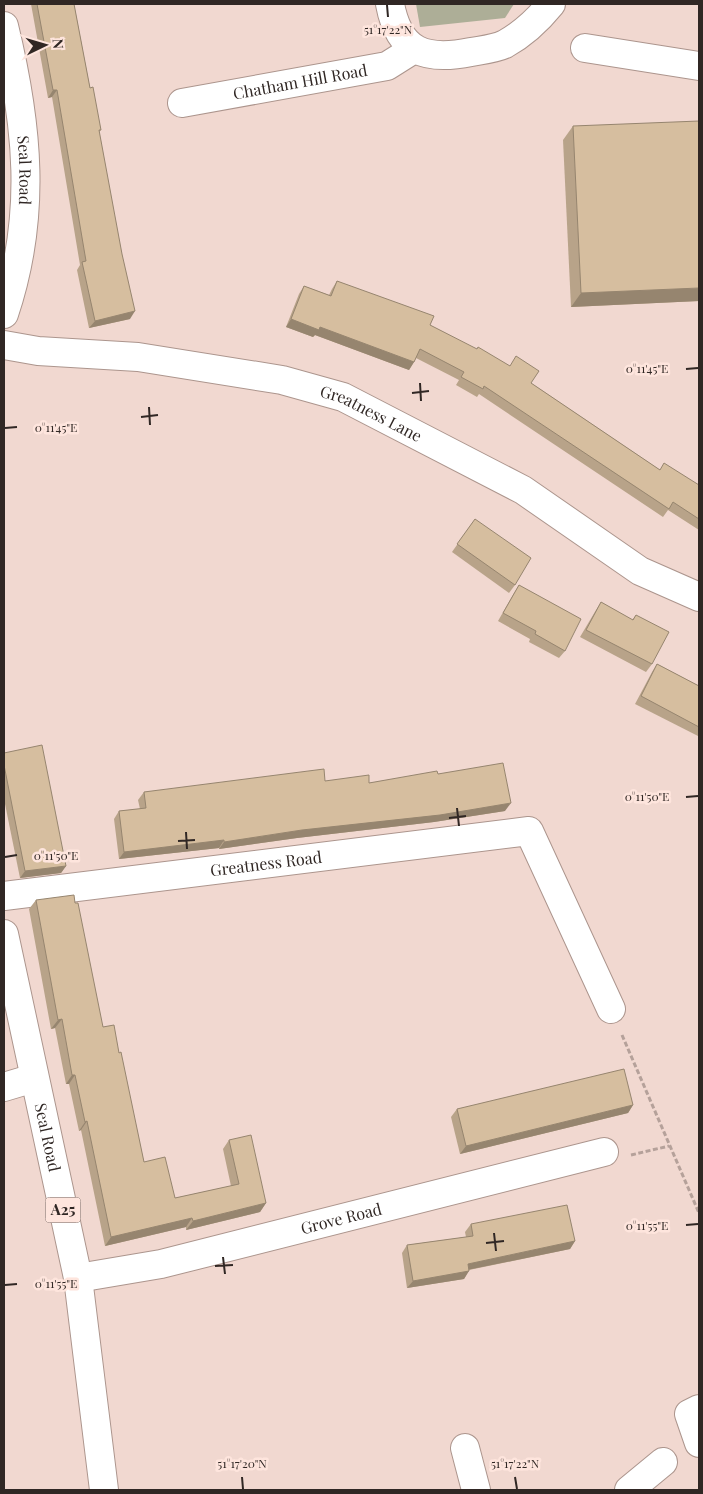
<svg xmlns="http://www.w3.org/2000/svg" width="703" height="1494" viewBox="0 0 703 1494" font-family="'Playfair Display',serif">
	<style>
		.green { fill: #adae97 }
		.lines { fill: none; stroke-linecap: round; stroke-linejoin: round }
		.minor-casing { stroke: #ac958d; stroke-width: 30 }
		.highway-casing { stroke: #ac958d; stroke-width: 30 }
		.path { stroke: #b5a19a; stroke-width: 3; stroke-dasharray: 5 2.5; stroke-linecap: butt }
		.minor { stroke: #fff; stroke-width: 28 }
		.highway { stroke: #fff; stroke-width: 28 }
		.wall { fill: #b8a389 }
		.shaded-wall { fill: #96856f }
		.building { fill: #d6be9f; stroke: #96856f }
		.ticks { fill: none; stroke: #302724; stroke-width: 2 }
		.labels { text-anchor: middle; stroke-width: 5; stroke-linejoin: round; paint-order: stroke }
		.shield { fill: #fee5dd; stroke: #6e605c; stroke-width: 1 }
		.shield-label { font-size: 15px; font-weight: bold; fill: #302724 }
		.street-label { font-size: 16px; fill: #302724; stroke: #fee5dd }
		.ticks-label { font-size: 12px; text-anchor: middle; fill: #302724; stroke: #fee5dd; stroke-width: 5; stroke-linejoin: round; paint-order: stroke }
	</style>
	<rect width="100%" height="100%" fill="#f1d8d0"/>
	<polygon class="green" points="416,4 514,4 505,18 420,27"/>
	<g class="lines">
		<defs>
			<g id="minor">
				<path d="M390 4C399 53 426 61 471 52 482 50 495 49 505 44 523 34 538 20 551 4"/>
				<polyline points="585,48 699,66"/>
				<path id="s1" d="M182 103 387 66 414 49"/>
				<path id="s2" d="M4 345 38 351 138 357 282 380 343 397 523 490 640 571 699 597"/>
				<path id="s3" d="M4 896 529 831 611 1009"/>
				<polyline points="4,1087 34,1078"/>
				<path id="s4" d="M78 1278 161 1264 604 1152"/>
				<polyline points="699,1409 689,1414 699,1443"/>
				<polyline points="465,1448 476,1490"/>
				<polyline points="629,1490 663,1462"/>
			</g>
			<g id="highway">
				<path id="s5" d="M4 26C28 125 37 216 4 314"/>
				<path id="s6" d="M4 934 78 1278 104 1490"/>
			</g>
		</defs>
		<use href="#minor" class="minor-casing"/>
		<use href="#highway" class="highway-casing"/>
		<g class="path">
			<polyline points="622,1035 699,1213"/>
			<polyline points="631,1155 669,1146"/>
		</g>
		<use href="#minor" class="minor"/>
		<use href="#highway" class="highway"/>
	</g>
	<g class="wall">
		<polygon points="31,4 74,4 90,88 101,130 99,132 130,319 89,328 77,270 80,265 52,97 48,98"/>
		<polygon points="573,126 699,301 571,307 563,140"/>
		<polygon points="337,281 430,325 531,383 660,470 699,485 699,530 668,510 663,517 479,394 477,397 456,385 459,380 416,358 414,362 409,370 315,335 313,337 286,327 299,294 304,286 329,295 332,289"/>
		<polygon points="475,519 515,585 509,593 452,552"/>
		<polygon points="519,585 565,651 559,658 529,642 530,639 498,621 514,593"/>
		<polygon points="601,602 632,620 636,615 652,664 646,672 580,637 596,610"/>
		<polygon points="657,664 699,686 699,734 698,736 635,704 652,672"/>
		<polygon points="4,753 66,866 61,873 20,878 4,799"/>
		<polygon points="438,774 505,811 434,822 297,838 219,849 219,848 119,859 114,819 119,811 140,809 138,800 144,792 325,781 369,783"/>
		<polygon points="36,900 103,1027 119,1053 144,1162 175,1198 231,1186 223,1149 229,1140 266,1203 260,1212 186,1230 186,1227 105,1246 81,1130 79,1131 69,1084 66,1084 55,1028 51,1029 29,909"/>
		<polygon points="633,1105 628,1113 460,1154 451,1117 457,1109"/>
		<polygon points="471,1224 575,1241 570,1249 469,1270 464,1279 407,1288 402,1253 407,1245 466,1237 465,1232"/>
	</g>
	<g class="shaded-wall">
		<polygon points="53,90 57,90 52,97 48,98"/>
		<polygon points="699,288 699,301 571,307 581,293"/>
		<polygon points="135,311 130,319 89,328 95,321"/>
		<polygon points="291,319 320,327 414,362 409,370 315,335 313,337 286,327"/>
		<polygon points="511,803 505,811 434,822 297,838 219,849 224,842 302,830"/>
		<polygon points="224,840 219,848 119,859 124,852"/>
		<polygon points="66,866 61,873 20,878 25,871"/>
		<polygon points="62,1019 55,1028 51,1029 58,1020"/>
		<polygon points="72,1075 75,1075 69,1084 66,1084"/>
		<polygon points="633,1105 628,1113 460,1154 466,1146"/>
		<polygon points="87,1121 81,1130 79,1131 85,1122"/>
		<polygon points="266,1203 260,1212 186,1230 193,1221"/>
		<polygon points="192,1218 186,1227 105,1246 111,1237"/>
		<polygon points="575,1241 570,1249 462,1271 468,1264"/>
		<polygon points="469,1271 464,1279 407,1288 413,1281"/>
	</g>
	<g class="building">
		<polygon points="37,4 74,4 90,88 93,87 101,130 99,130 122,254 135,311 95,321 82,262 86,261 57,90 53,90"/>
		<polygon points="699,121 699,288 581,293 573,126"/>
		<polygon points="337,281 434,316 430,325 477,349 478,347 510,366 516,356 539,371 531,383 660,470 664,463 699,485 699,519 673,502 669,509 484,386 483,389 461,377 464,372 420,349 414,362 320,327 319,330 291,319 304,286 331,296"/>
		<polygon points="475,519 531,558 515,585 457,544"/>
		<polygon points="519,585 581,619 565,651 535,634 536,631 503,613"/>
		<polygon points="601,602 633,620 636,615 669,632 652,664 586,630"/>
		<polygon points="657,664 699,686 699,727 641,696"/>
		<polygon points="42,745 66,866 25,871 4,765 4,753"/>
		<polygon points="503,763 511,803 440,815 302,830 224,842 224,840 124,852 119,811 146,808 144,792 324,769 325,781 369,775 369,783 437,771 438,774"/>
		<polygon points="74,895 75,903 78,903 103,1027 114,1025 119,1053 121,1052 144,1162 165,1157 175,1198 239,1184 229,1140 251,1135 266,1203 193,1221 192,1218 111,1237 87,1121 85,1122 75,1075 72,1075 62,1019 58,1020 36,900"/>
		<polygon points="624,1069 633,1105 466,1146 457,1109"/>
		<polygon points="567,1205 575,1241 468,1264 469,1271 413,1281 407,1245 473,1236 471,1224"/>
	</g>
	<path class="ticks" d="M387 5 388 17M686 369 698 368M420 383 421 401M412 393 429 391M149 407 150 425M141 417 158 415M5 428 17 427M686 797 698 796M457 808 459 826M449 818 466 816M186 832 187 849M178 841 195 840M5 857 17 855M686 1225 698 1224M494 1233 496 1251M486 1243 504 1241M223 1257 225 1274M215 1266 233 1265M5 1285 17 1284M242 1477 243 1489M515 1477 517 1489"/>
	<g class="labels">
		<rect class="shield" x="45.5" y="1197.5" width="35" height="25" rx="4"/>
		<g class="shield-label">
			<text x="63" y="1215">A25</text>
		</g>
		<g class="street-label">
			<text dy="6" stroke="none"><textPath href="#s1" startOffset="120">Chatham Hill Road</textPath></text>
			<text dy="6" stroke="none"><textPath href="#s5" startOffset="146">Seal Road</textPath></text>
			<text dy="6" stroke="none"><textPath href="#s2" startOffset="376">Greatness Lane</textPath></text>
			<text dy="6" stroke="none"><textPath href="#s3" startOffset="264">Greatness Road</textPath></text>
			<text dy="6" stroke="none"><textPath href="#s6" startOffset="208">Seal Road</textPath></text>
			<text dy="6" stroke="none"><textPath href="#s4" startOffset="270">Grove Road</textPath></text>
		</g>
	</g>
	<g class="ticks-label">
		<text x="388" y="34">51°17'22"N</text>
		<text x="647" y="373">0°11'45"E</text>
		<text x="56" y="432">0°11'45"E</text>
		<text x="647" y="801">0°11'50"E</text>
		<text x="56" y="860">0°11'50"E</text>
		<text x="647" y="1230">0°11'55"E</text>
		<text x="56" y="1288">0°11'55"E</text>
		<text x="242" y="1468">51°17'20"N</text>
		<text x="515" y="1468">51°17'22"N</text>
	</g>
	<rect width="703" height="1494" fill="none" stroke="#302724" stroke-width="10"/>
	<g transform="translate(45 45) rotate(85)" stroke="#fee5dd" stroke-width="4" paint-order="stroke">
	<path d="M0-4L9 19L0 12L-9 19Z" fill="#302724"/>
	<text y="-8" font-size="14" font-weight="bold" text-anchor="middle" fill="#302724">N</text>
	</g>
</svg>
